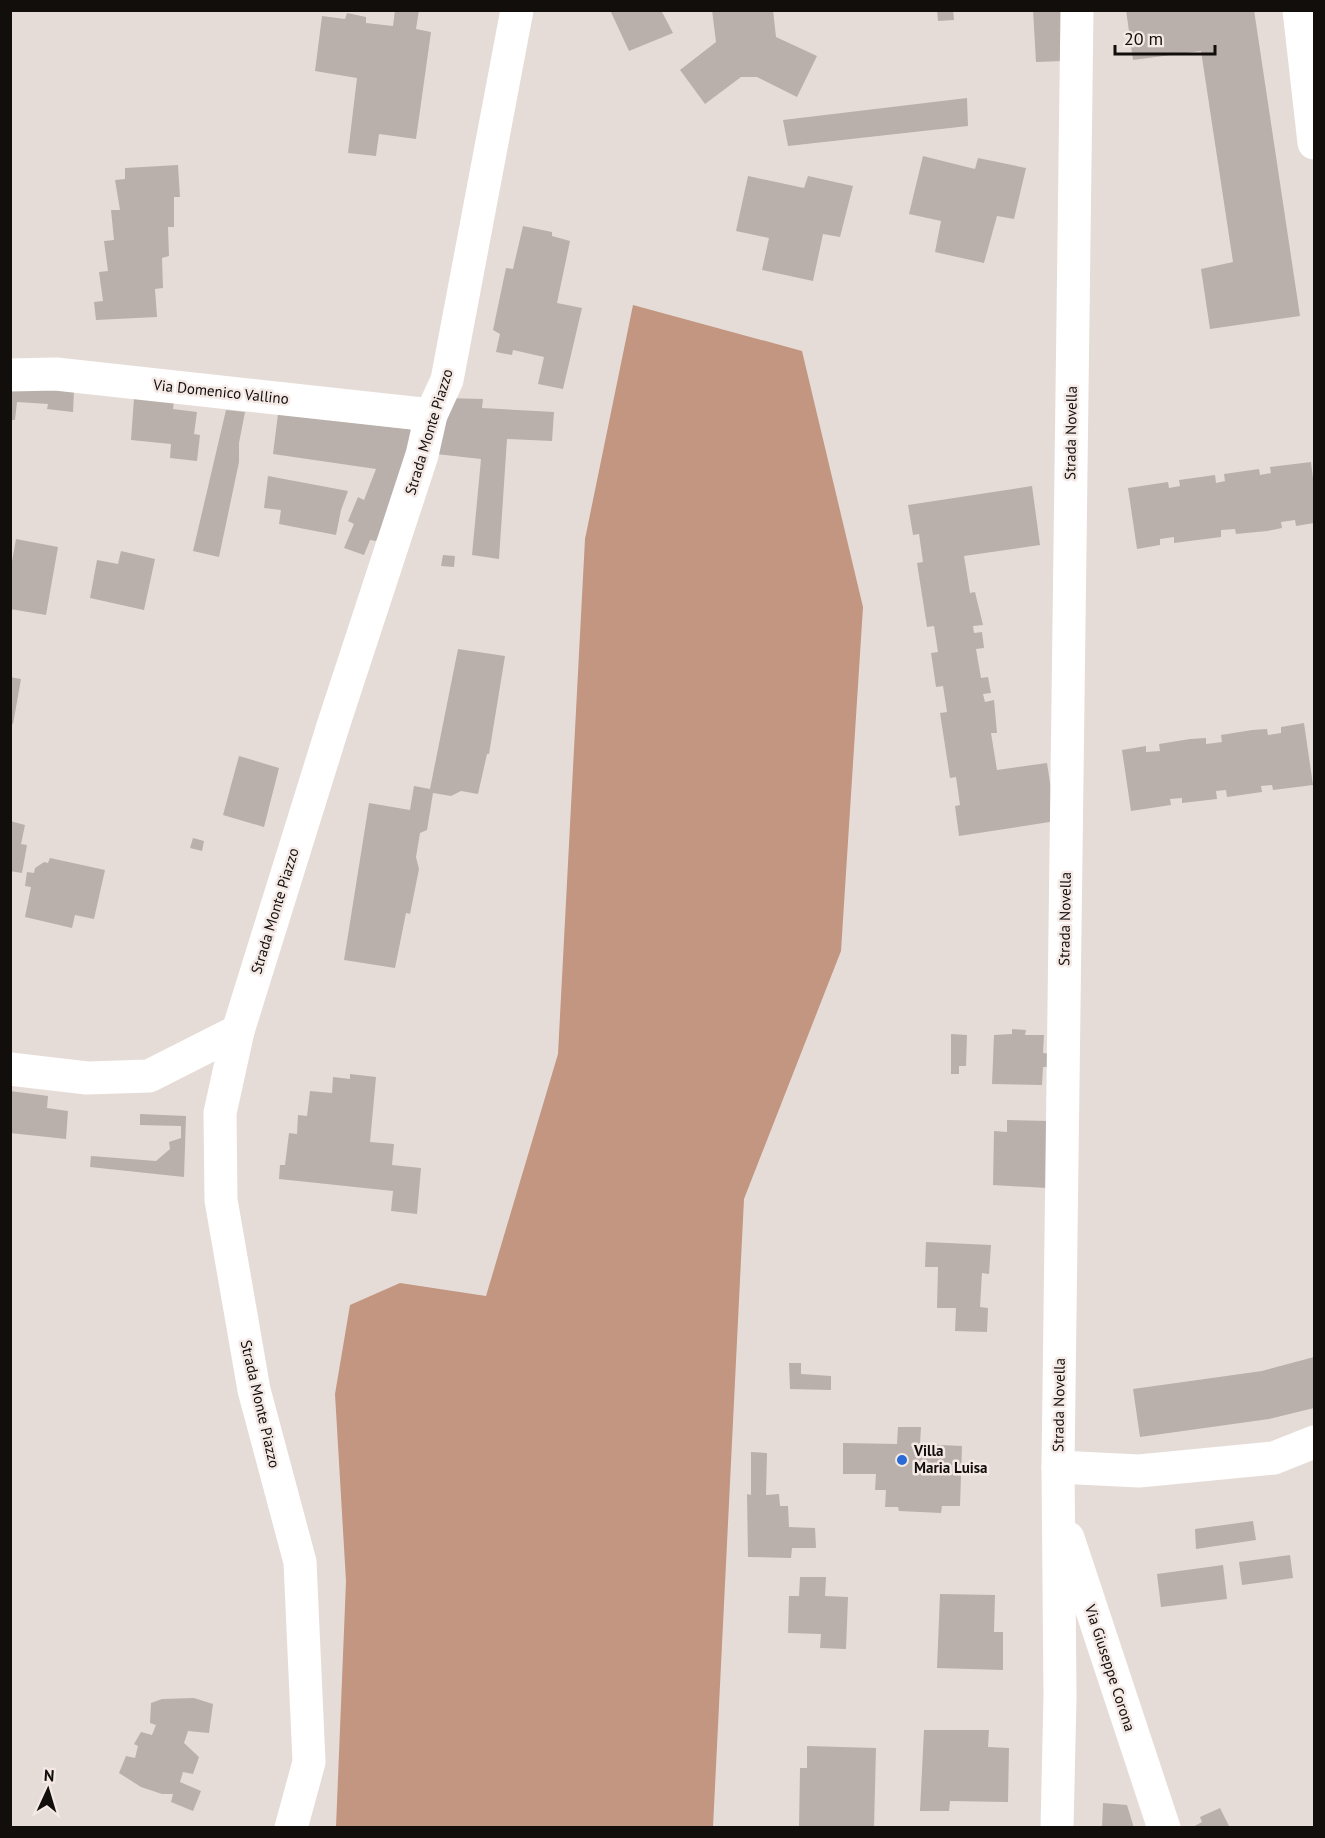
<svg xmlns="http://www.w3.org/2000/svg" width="1325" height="1838" viewBox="0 0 1325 1838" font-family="'PT Sans',sans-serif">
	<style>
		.forest { fill: #c29680 }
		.building { fill: #b9b0ab }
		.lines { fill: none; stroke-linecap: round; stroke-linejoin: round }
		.street { stroke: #fff; stroke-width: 33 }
		.poi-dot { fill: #2a6ad7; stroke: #f4e9e5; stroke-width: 2 }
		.labels { text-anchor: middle; stroke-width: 5; stroke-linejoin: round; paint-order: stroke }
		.street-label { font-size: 15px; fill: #110e0c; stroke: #f4e9e5 }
		.poi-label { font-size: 15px; font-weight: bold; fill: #110e0c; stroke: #f4e9e5; text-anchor: start }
	</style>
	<rect width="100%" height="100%" fill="#e6dcd7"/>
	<polygon class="forest" points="633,305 802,351 863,607 841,951 744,1199 713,1827 336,1827 346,1581 335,1394 350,1305 400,1283 486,1296 558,1054 585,539"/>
	<g class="building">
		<polygon points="395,10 419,10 416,29 431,32 416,139 379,134 376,156 348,153 357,78 315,71 322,16 345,19 347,13 366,17 366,23 393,26"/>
		<polygon points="610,10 661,10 673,33 629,51"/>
		<polygon points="712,10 773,10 776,37 817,56 797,97 757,77 741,77 705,104 680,70 716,42"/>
		<polygon points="937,10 953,10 954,20 938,21"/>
		<polygon points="1033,10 1061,10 1064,61 1036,62"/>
		<polygon points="1126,10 1254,10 1300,316 1210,329 1201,269 1233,262 1201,51 1133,60"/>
		<polygon points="967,98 968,126 788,146 783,120"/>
		<polygon points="923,156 975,169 978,158 1026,168 1014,219 997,216 984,263 935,252 941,221 909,214"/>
		<polygon points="178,165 180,197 174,197 174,227 168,227 169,256 162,258 163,288 155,289 157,317 96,320 94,302 103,301 99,272 108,271 104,241 114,240 111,210 120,210 115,180 125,179 125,168"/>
		<polygon points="748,176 804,188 808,176 853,186 840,237 823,234 813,281 762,270 769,238 736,231"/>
		<polygon points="523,226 552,232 552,236 570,241 557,303 582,308 563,389 538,384 544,357 513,350 512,355 496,352 500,334 493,330 506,268 513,269"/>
		<polygon points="10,385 74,391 73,412 47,409 48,404 17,402 15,420 10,420"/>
		<polygon points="134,398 174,401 173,409 197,412 194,434 200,435 197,461 170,458 171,444 131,440"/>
		<polygon points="444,398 483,399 482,408 554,412 552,441 507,439 499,559 472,555 481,459 436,454"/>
		<polygon points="226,410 245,412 239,443 239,462 219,557 193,551"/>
		<polygon points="278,414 417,430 390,508 376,541 370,540 364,555 344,548 354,524 348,521 358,497 364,500 376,469 273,454"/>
		<polygon points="1311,462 1314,487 1314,523 1296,526 1295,520 1281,522 1282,528 1267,531 1236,534 1235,529 1221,530 1221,537 1174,543 1174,537 1160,539 1160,545 1137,549 1128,488 1168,482 1169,488 1180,486 1179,480 1215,475 1216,483 1225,481 1224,474 1259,469 1260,475 1271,473 1270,467"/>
		<polygon points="268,476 348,491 341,510 336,535 279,524 281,510 264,508"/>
		<polygon points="1032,486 1040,545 964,556 970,593 975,592 983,625 973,626 974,633 982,632 984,648 976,649 981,678 988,677 991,693 983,694 985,702 994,700 997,733 991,733 997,770 1047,763 1056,821 959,836 955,806 960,805 956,777 950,778 940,713 947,712 943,686 936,687 931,653 938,652 934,626 927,627 917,563 923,562 919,534 913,535 908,505"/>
		<polygon points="16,539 58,547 46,615 10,609 10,573"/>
		<polygon points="121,551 155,559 144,610 90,598 97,560 118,564"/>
		<polygon points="443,555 455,556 454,567 441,566"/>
		<polygon points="458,649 505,656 489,754 487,754 478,794 461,791 451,796 433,793 427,830 420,833 416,857 419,869 410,914 406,913 395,968 344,960 369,803 410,810 414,786 430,789"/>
		<polygon points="10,677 21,679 13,724 10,723"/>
		<polygon points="1304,723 1313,785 1273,790 1272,785 1261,786 1262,792 1227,797 1226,790 1216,791 1217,799 1182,803 1182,798 1170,799 1171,805 1131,811 1122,750 1146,746 1146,752 1160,751 1159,744 1190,739 1206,738 1206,744 1222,742 1221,735 1252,730 1267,729 1268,735 1281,733 1281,727"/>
		<polygon points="239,756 279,768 264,827 223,815"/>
		<polygon points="10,821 25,825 21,844 27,845 22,873 10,871"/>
		<polygon points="193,838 204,841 202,851 190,848"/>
		<polygon points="50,858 105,870 94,919 75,915 72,928 25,917 31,887 25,886 27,872 34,873 35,868 44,862 48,863"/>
		<polygon points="1012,1029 1026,1030 1025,1035 1044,1035 1043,1053 1052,1054 1052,1067 1043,1067 1042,1085 992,1084 994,1035 1012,1034"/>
		<polygon points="951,1034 967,1035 966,1066 959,1066 959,1074 951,1074"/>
		<polygon points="350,1074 376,1077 370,1142 394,1144 392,1165 421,1168 417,1214 391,1211 393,1191 279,1179 280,1165 285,1165 289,1133 297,1134 298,1115 307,1116 310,1091 332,1093 333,1077 350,1079"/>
		<polygon points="10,1091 48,1096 47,1108 68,1111 66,1139 10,1133"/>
		<polygon points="140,1114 186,1116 184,1177 90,1167 91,1156 156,1161 170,1149 169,1142 181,1138 181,1126 140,1125"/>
		<polygon points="1007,1120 1050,1121 1047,1188 993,1185 994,1131 1007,1132"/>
		<polygon points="926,1242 991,1245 989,1274 982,1273 980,1307 988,1308 987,1332 955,1331 956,1308 937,1308 938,1267 925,1267"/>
		<polygon points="1314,1357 1314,1408 1269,1419 1140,1437 1133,1389 1262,1371"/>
		<polygon points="789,1363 801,1363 801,1374 831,1376 831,1390 790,1389"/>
		<polygon points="898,1427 921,1427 920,1444 962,1446 960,1506 942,1506 941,1513 899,1511 898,1507 885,1507 886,1490 875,1490 876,1474 843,1474 843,1443 897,1444"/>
		<polygon points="751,1452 767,1453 766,1495 779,1494 780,1506 788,1506 789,1527 815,1528 816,1548 792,1548 791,1558 748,1557 747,1494 751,1495"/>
		<polygon points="1253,1521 1256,1540 1196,1549 1195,1529"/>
		<polygon points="1290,1555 1293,1578 1242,1585 1239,1562"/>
		<polygon points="1223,1565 1227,1599 1161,1607 1157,1574"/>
		<polygon points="800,1577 826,1577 825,1596 848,1597 846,1649 820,1648 821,1634 788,1633 789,1596 799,1596"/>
		<polygon points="940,1594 995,1595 994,1632 1003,1632 1003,1670 937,1668"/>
		<polygon points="194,1698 213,1704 209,1733 188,1731 184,1743 199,1757 193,1774 183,1772 180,1782 201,1791 193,1811 171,1802 173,1794 162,1794 141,1787 119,1773 126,1756 135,1758 138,1746 134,1744 141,1732 152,1735 156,1725 150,1723 151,1703 162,1699"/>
		<polygon points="924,1730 989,1730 988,1747 1009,1748 1008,1802 950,1801 949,1811 920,1811"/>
		<polygon points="807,1746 876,1748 874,1828 799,1828 800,1768 807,1768"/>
		<polygon points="1103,1803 1127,1805 1134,1828 1102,1828"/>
		<polygon points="1220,1808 1230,1828 1191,1828 1202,1822 1200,1817"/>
	</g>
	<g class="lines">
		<g class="street">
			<polyline points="1299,10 1314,143"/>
			<polyline points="10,375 56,374 431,415"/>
			<polyline points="10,1069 87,1078 149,1076 238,1031"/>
			<polyline points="1058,1467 1139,1471 1274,1458 1314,1442"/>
			<polyline points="1068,1538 1164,1828"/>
			<polyline points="291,1828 309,1762 300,1562 254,1390 221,1200 220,1113 238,1031 333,726 422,455 431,415 447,380 517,10"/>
			<polyline points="1057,1828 1060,1697 1058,1467 1077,10"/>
		</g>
	</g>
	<circle class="poi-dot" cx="902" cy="1460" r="6"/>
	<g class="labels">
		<g class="street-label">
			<text transform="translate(221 392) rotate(6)" y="5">Via Domenico Vallino</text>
			<text transform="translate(429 432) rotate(-73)" y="5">Strada Monte Piazzo</text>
			<text transform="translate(1071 433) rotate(-89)" y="5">Strada Novella</text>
			<text transform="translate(275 911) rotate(-73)" y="5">Strada Monte Piazzo</text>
			<text transform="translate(1065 919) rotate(-89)" y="5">Strada Novella</text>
			<text transform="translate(260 1404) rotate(77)" y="5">Strada Monte Piazzo</text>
			<text transform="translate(1059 1405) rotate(-89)" y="5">Strada Novella</text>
			<text transform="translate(1110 1668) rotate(72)" y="5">Via Giuseppe Corona</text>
		</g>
		<g class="poi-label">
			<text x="914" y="1456">Villa<tspan x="914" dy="17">Maria Luisa</tspan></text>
		</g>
	</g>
	<rect width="1325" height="1838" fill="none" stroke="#110e0c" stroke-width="24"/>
	<g transform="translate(48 1790) rotate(4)" stroke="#f4e9e5" stroke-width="4.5" paint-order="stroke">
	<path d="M0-4.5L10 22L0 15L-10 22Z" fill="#110e0c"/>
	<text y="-9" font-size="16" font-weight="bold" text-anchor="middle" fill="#110e0c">N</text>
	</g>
	<path d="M1115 45v9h100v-9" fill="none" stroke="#110e0c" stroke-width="3"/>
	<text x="1124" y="45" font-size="18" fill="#110e0c" stroke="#f4e9e5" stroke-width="4.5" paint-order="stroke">20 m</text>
</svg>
